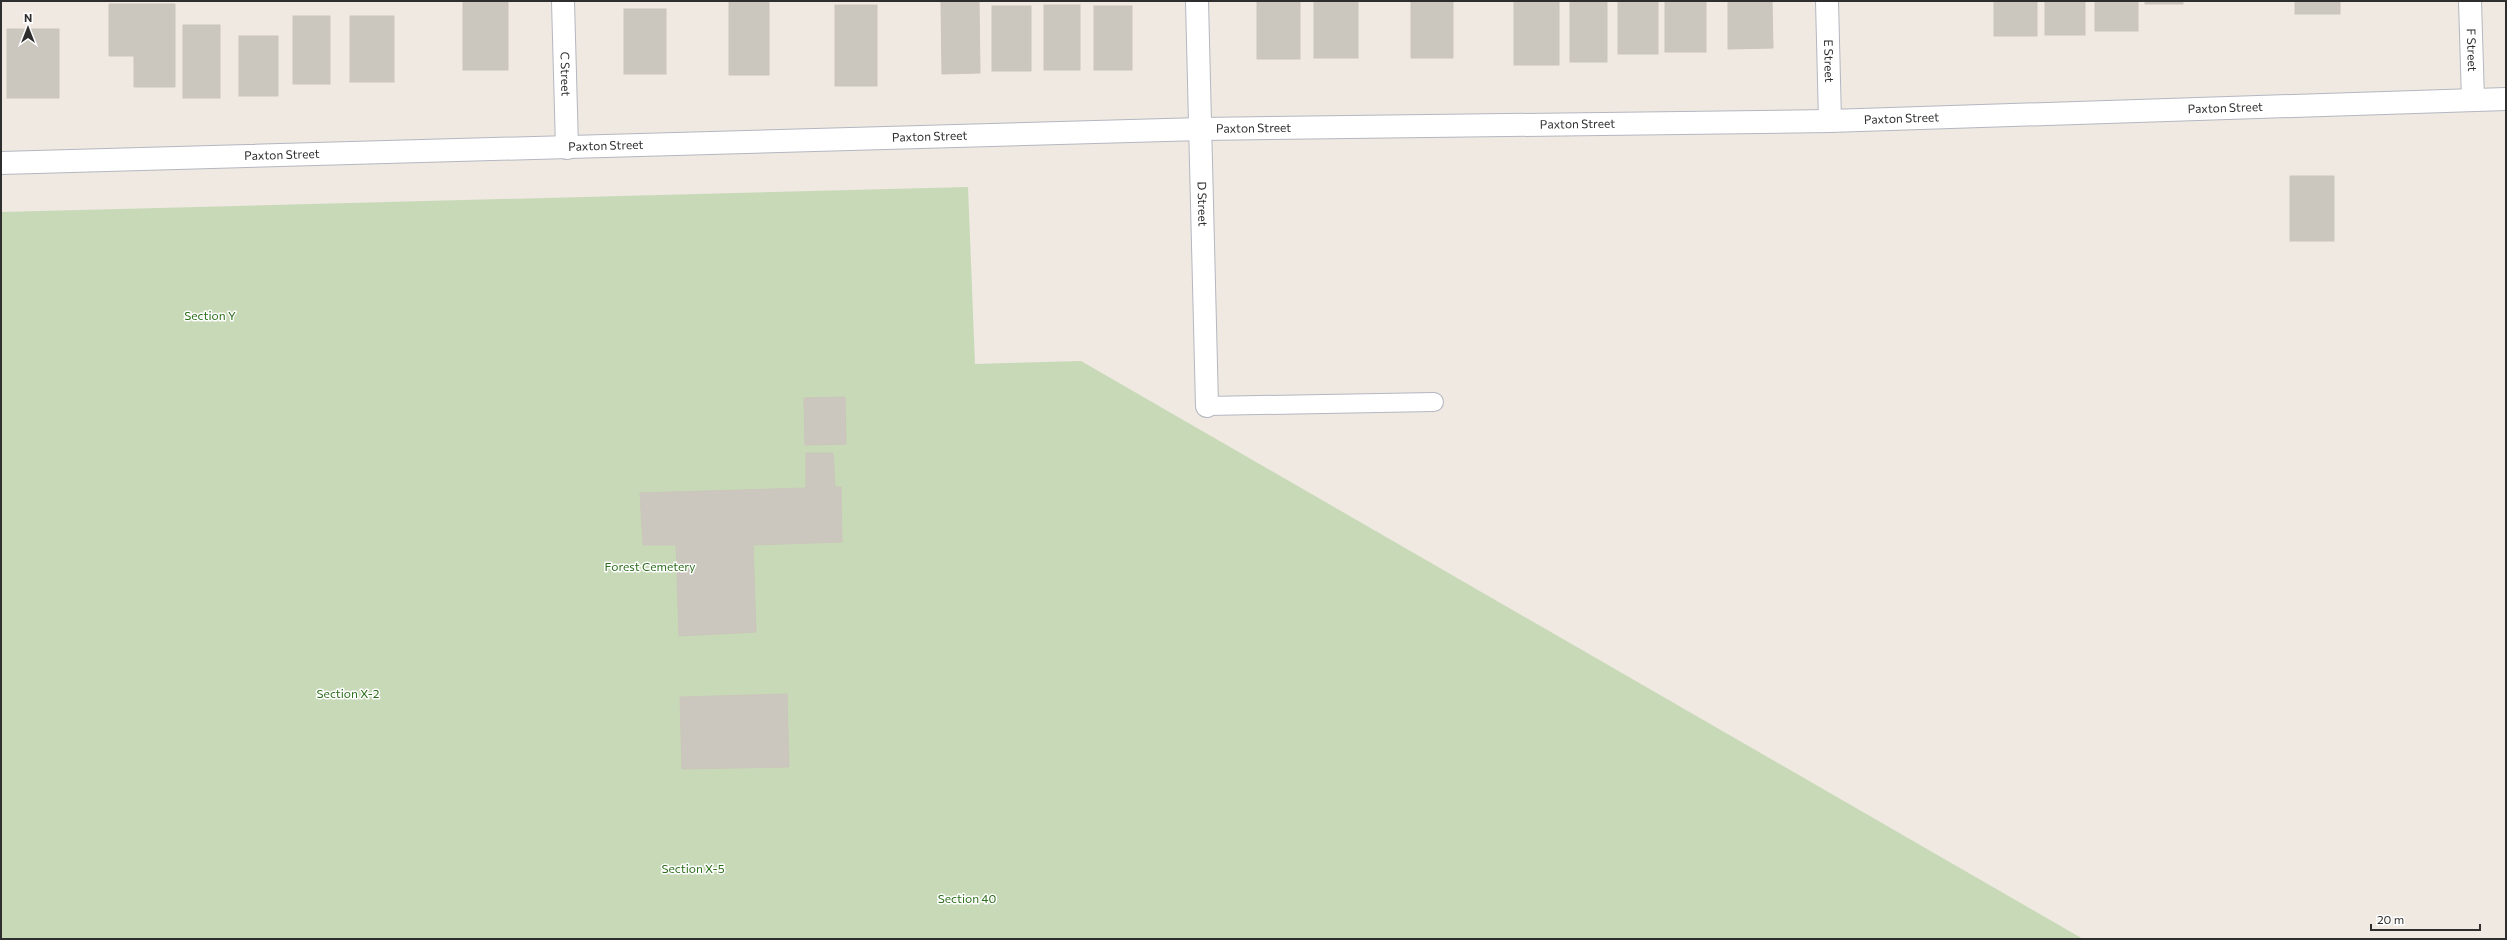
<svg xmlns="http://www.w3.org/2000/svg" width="2507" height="940" viewBox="0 0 2507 940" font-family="Commissioner,sans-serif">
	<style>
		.cemetery { fill: #c8d9b8 }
		.building { fill: #cbc7bf; stroke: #cbc5ba }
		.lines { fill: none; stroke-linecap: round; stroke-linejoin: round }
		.service-casing { stroke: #b4b7c1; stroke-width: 20 }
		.minor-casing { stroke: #b4b7c1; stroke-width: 24 }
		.service { stroke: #fff; stroke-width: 18 }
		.minor { stroke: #fff; stroke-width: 22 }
		.labels { text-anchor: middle; stroke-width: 3; stroke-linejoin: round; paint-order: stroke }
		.street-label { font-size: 12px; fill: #2e2e2e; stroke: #fff }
		.park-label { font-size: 12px; fill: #2c6e1b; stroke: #fff }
	</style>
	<rect width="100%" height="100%" fill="#efe9e1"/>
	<polygon class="cemetery" points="968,187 975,364 1081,361 2083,939 1,939 1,212"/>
	<g class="building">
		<rect x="463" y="1" width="45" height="69"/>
		<rect x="729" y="1" width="40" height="74"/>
		<polygon points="941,1 979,1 980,73 942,74"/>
		<rect x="1257" y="1" width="43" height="58"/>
		<rect x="1314" y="1" width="44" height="57"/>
		<rect x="1411" y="1" width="42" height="57"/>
		<rect x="1514" y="1" width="45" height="64"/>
		<rect x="1618" y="1" width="40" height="53"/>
		<rect x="1665" y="1" width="41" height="51"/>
		<polygon points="1728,1 1772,1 1773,48 1728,49"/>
		<rect x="1994" y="1" width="43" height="35"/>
		<rect x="2045" y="1" width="40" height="34"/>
		<rect x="2095" y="1" width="43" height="30"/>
		<rect x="2145" y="1" width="38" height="3"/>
		<rect x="2295" y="1" width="45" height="13"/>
		<rect x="1570" y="2" width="37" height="60"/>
		<polygon points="109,4 175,4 175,87 134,87 134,56 109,56"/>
		<rect x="835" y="5" width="42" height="81"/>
		<rect x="1044" y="5" width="36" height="65"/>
		<rect x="992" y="6" width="39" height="65"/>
		<rect x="1094" y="6" width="38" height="64"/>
		<rect x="624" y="9" width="42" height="65"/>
		<rect x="293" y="16" width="37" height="68"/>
		<rect x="350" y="16" width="44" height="66"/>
		<rect x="183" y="25" width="37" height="73"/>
		<rect x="7" y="29" width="52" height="69"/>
		<rect x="239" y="36" width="39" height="60"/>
		<rect x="2290" y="176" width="44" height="65"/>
		<polygon points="845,397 846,444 805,445 804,398"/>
		<polygon points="806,453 833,453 835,487 841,487 842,542 753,545 756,632 679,636 676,545 643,545 640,493 806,488"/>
		<polygon points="787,694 789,767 682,769 680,697"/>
	</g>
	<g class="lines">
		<defs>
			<polyline id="service" points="1207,406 1434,402"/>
			<g id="minor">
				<path id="s1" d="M563 1 567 148"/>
				<path id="s2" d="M1197 1 1207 406"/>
				<path id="s3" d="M1827 1 1830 121"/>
				<path id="s4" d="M2470 1 2473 100"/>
				<path id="s5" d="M1 163 1201 129 1830 121 2506 99"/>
			</g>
		</defs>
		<use href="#service" class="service-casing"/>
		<use href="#minor" class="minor-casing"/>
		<use href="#service" class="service"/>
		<use href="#minor" class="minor"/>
	</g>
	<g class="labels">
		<g class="street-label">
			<text dy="4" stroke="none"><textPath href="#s4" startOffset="49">F Street</textPath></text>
			<text dy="4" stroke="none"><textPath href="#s3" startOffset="60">E Street</textPath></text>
			<text dy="4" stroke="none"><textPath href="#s1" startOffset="73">C Street</textPath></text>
			<text dy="4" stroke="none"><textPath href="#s5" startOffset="2225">Paxton Street</textPath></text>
			<text dy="4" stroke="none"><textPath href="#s5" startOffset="1901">Paxton Street</textPath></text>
			<text dy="4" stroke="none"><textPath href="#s5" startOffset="1577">Paxton Street</textPath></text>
			<text dy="4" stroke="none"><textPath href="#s5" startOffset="1253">Paxton Street</textPath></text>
			<text dy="4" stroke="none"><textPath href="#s5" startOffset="929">Paxton Street</textPath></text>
			<text dy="4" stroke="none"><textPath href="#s5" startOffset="605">Paxton Street</textPath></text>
			<text dy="4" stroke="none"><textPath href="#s5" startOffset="281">Paxton Street</textPath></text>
			<text dy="4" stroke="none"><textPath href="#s2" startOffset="203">D Street</textPath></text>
		</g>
		<g class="park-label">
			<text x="210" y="320">Section Y</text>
			<text x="650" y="571">Forest Cemetery</text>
			<text x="348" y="698">Section X-2</text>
			<text x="693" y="873">Section X-5</text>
			<text x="967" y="903">Section 40</text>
		</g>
	</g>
	<rect width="2507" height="940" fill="none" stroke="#2e2e2e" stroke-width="4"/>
	<g transform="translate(28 28)" stroke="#ffffff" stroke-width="3" paint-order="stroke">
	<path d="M0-3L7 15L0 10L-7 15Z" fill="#2e2e2e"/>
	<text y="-6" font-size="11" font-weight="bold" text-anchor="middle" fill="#2e2e2e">N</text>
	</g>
	<path d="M2371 924v6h109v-6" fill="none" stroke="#2e2e2e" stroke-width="2"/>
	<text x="2377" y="924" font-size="12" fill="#2e2e2e" stroke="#ffffff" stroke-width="3" paint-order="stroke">20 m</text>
</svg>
